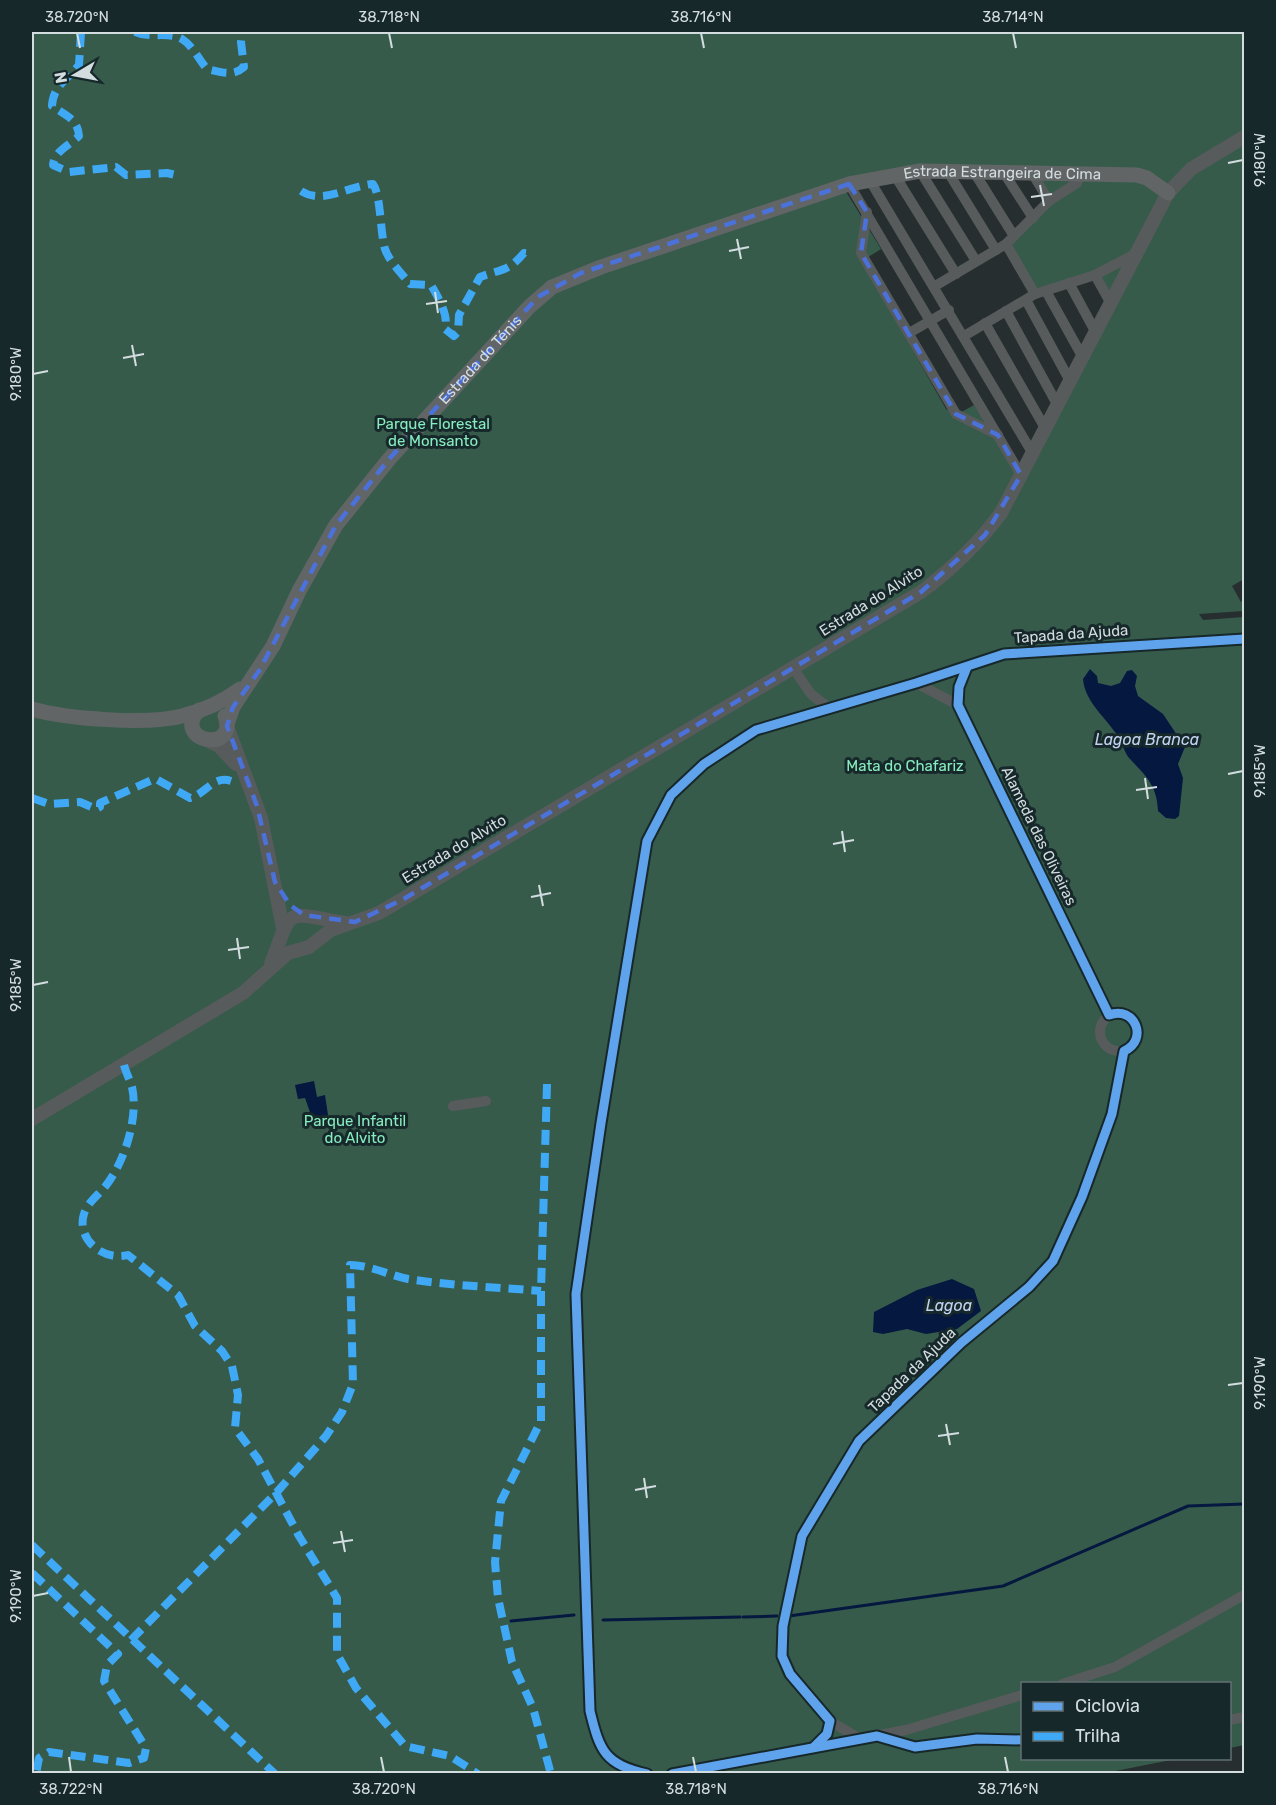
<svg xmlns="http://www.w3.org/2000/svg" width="1276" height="1805" viewBox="0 0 1276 1805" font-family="Rubik,sans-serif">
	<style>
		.green { fill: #365b4b; fill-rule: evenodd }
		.water { fill: #05183f }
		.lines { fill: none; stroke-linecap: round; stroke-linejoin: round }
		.stream { stroke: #05183f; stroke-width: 3 }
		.minor { stroke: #585b5c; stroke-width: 10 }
		.tertiary { stroke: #585b5c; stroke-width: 14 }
		.secondary { stroke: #626566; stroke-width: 15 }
		.quiet { stroke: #3fa9f5; stroke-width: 8; stroke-dasharray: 15 8; stroke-linecap: butt }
		.cycleway-casing { stroke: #17282b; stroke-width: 13 }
		.cycleway { stroke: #60a3ed; stroke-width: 9 }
		.marked { fill: none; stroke: #4a72da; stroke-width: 4.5; stroke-dasharray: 12 8; stroke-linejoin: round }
		.ticks { fill: none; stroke: #d3dde0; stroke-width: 2 }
		.labels { text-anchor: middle; stroke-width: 6; stroke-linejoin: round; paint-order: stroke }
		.street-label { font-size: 15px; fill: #d3dde0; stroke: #17282b }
		.park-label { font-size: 15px; fill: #87ecbf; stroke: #17282b }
		.water-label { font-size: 16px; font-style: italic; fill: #c1d3f1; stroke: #17282b }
		.neatline { fill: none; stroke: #d3dde0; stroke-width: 2 }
		.ticks-label { font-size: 15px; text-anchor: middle; fill: #d3dde0 }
	</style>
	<rect width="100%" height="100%" fill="#262e30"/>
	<path class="green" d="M32 32H1244V579L1232 586 1241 602 1244 600V611L1199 614 1203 620 1244 617V1745L1230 1748V1684H1022V1758L1176 1759 1100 1774H32ZM898 174 1037 178 1052 202 1006 245 1037 297 1097 278 1113 305 1019 480 974 405 956 415 946 409 862 261 881 249 842 185Z"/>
	<g class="water">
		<path d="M1090 669 1097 676 1098 683 1111 686 1120 683 1127 671 1132 670 1137 676 1135 686 1138 696 1163 714 1185 747 1178 764 1183 778 1179 816 1175 819 1166 818 1158 811C1157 786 1147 777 1130 759 1125 754 1123 745 1119 738 1107 718 1085 703 1083 679Z"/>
		<polygon points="314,1081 317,1097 325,1095 328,1115 312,1118 305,1098 298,1099 295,1085"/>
		<polygon points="952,1279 974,1289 981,1311 957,1329 926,1334 907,1329 883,1334 873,1332 874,1312 917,1290"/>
	</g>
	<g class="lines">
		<g class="stream">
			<polyline points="789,1616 1003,1586 1188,1506 1244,1504"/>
			<polyline points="743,1617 777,1616"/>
			<polyline points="603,1620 740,1617"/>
			<polyline points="511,1621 574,1615"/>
		</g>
		<g class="minor">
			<polyline points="920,171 976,261"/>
			<polyline points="948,172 996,250"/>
			<polyline points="974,172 1014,236"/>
			<polyline points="1004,173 1033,218"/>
			<polyline points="1032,173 1049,201"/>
			<polyline points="894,174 956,274"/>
			<polyline points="869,179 1033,454"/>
			<polyline points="849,184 1021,475"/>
			<polyline points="867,212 861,253 956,414 998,435"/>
			<polyline points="1006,244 1035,294"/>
			<polyline points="1095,275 1110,302"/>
			<polyline points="1069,283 1095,331"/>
			<polyline points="935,286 1006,244 1049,201 1077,183 1081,174"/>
			<polyline points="1046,291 1082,356"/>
			<polyline points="1026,300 1070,381"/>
			<polyline points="1006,311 1057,404"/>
			<polyline points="985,323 1045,428"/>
			<polyline points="909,333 949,310"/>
			<polyline points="964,336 1035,294 1095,275 1137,253"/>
			<polyline points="967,667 959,687 958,705 1109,1015"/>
			<polyline points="793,668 811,694 829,708"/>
			<polyline points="916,683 958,705"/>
			<circle cx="1119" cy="1032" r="19"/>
			<polyline points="453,1106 486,1101"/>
			<polyline points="1062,1684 1115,1667 1244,1595"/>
			<polyline points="1230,1720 1244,1717"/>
			<polyline points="877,1736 915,1747 977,1739 1022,1740"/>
			<polyline points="860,1739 830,1721 790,1674 782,1656 783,1626 802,1536 859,1441 961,1343 1029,1287 1053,1261 1082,1197 1112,1114 1124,1051"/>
			<polyline points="814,1747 827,1734 830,1721"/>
			<path d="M647 1774C605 1764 600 1752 590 1711L576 1294 601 1123 647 841 671 795 704 764 756 730 916 683 1004 654 1244 639"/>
			<polyline points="672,1774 906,1730 1022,1695"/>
		</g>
		<g class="tertiary">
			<polyline points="227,726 261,818 283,928"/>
			<polyline points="206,740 219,746 236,764"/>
			<path d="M271 964C293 906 283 912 345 923"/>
			<path d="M32 1119 243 993 288 953 309 947 331 930 379 913 921 592C952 569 978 544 1001 513L1168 193 1191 169 1244 137"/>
		</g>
		<g class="secondary">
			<path d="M32 709C66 719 148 725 182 716 202 711 224 701 240 689"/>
			<path d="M199 710C170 741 239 755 225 716"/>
			<path id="s1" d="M227 724 233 707 273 646 299 591 336 525 390 458 529 307 552 287 601 267 849 184 920 171 1137 175 1147 178 1168 193"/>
		</g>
		<g class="quiet">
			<path d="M81 32 79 65C67 80 53 86 52 106 65 115 78 119 79 136 70 145 54 151 53 165L69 172 116 167 126 175 167 173 180 176"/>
			<path d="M135 32C150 39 168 31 182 39 193 46 199 60 207 69 221 72 233 77 244 67L241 42 242 32"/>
			<path d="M301 191C323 205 348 186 373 184 381 195 380 232 385 249 389 261 402 274 410 284L431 285C438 297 449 315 445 329L454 336 458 332 459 315 480 277C501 269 508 272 524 253L532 254"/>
			<path d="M32 798 49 804 80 802 96 809 100 807V803L152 780 156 779 190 798C206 794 213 775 231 781"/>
			<path d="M124 1065C126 1073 130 1080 132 1087 139 1118 124 1164 104 1188 96 1197 85 1205 83 1218 79 1243 106 1261 128 1255L178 1295 195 1326 222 1351 232 1366 238 1395 235 1428 258 1459 299 1536 337 1598V1654L356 1688 405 1746 450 1756 478 1774"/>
			<polyline points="547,1084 541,1291 541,1421 501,1501 495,1562 498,1598 512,1662 533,1708 551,1774"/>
			<polyline points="32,1545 275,1774"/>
			<polyline points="32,1573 118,1654 107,1665 104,1681 146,1748 144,1758 129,1763 49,1752 39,1758 36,1774"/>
			<path d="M131 1640 277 1492 326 1436 342 1412 353 1384 350 1265C370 1265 388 1275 408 1279 452 1286 497 1287 541 1291"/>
		</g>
		<defs>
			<g id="cycleway">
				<path d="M814 1747 827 1734 830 1721 790 1674 782 1656 783 1626 802 1536 859 1441 961 1343 1029 1287 1053 1261 1082 1197 1112 1114 1124 1051C1149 1040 1135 1005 1109 1015L958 705 959 687 967 667"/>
				<path d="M647 1774C605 1764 600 1752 590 1711L576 1294 601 1123 647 841 671 795 704 764 756 730 916 683 1004 654 1244 639"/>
				<polyline points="672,1774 877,1736 915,1747 977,1739 1022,1740"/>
			</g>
		</defs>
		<use href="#cycleway" class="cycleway-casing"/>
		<use href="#cycleway" class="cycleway"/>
	</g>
	<path class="marked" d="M849 184 867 212 861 253 956 414 998 435 1021 475 985 535 921 592 402 900 355 922 304 915 290 905 275 882 257 806 227 726 233 707 259 671 336 525 390 458 538 297 581 273Z"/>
	<path class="ticks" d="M77 33 80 48M389 33 392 48M701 33 704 48M1013 33 1016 48M1228 163 1243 160M1040 185 1044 206M1031 197 1052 194M737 239 741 259M729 251 749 247M435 292 438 313M426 304 447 301M132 345 136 366M123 358 144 354M33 374 48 371M1228 774 1243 771M1145 778 1148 799M1136 790 1157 787M842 831 845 852M833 844 854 840M539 885 543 906M531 897 551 893M237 938 240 959M228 950 249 947M33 985 48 982M1228 1385 1243 1383M946 1424 950 1445M938 1436 959 1433M644 1478 647 1498M635 1490 656 1486M341 1531 345 1552M333 1543 353 1540M33 1596 48 1593M69 1757 71 1772M381 1757 384 1772M693 1757 696 1772M1005 1757 1008 1772"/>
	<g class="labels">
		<g class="street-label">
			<text dy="5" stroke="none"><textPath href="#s1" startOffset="1018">Estrada Estrangeira de Cima</textPath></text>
			<text dy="5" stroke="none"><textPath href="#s1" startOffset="447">Estrada do Ténis</textPath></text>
			<text transform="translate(871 601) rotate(-32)" y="5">Estrada do Alvito</text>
			<text transform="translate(1071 634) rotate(-4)" y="5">Tapada da Ajuda</text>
			<text transform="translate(1039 836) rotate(64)" y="5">Alameda das Oliveiras</text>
			<text transform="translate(454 849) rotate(-31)" y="5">Estrada do Alvito</text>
			<text transform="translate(912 1370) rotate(-44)" y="5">Tapada da Ajuda</text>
		</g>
		<g class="park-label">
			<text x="433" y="429">Parque Florestal<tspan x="433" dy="17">de Monsanto</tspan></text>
			<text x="905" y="771">Mata do Chafariz</text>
			<text x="355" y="1126">Parque Infantil<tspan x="355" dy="17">do Alvito</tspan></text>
		</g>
		<g class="water-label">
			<text x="1147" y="745">Lagoa Branca</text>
			<text x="949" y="1311">Lagoa</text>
		</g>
	</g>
	<rect width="1276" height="1805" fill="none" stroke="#17282b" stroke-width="66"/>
	<rect x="1021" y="1682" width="210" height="78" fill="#17282b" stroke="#627073" stroke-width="1.5"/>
	<rect x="1033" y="1702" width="30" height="9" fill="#60a3ed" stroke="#627073" stroke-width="1.5"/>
	<text x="1075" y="1712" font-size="18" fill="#d3dde0">Ciclovia</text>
	<rect x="1033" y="1732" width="30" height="9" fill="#3fa9f5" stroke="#627073" stroke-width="1.5"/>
	<text x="1075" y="1742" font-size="18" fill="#d3dde0">Trilha</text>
	<g transform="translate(75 75) rotate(260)" stroke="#17282b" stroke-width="4.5" paint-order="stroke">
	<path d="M0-4.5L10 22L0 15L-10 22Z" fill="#d3dde0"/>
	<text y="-9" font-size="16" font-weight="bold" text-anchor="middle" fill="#d3dde0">N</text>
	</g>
	<rect x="33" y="33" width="1210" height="1739" class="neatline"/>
	<g class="ticks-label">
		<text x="77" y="22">38.720°N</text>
		<text x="389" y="22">38.718°N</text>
		<text x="701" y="22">38.716°N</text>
		<text x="1013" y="22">38.714°N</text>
		<text transform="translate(1260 160) rotate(-90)" y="5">9.180°W</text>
		<text transform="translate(16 374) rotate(-90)" y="5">9.180°W</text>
		<text transform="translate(1260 771) rotate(-90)" y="5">9.185°W</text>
		<text transform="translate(16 985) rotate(-90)" y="5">9.185°W</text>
		<text transform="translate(1260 1383) rotate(-90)" y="5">9.190°W</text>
		<text transform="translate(16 1596) rotate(-90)" y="5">9.190°W</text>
		<text x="71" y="1794">38.722°N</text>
		<text x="384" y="1794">38.720°N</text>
		<text x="696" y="1794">38.718°N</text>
		<text x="1008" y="1794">38.716°N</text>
	</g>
</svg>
